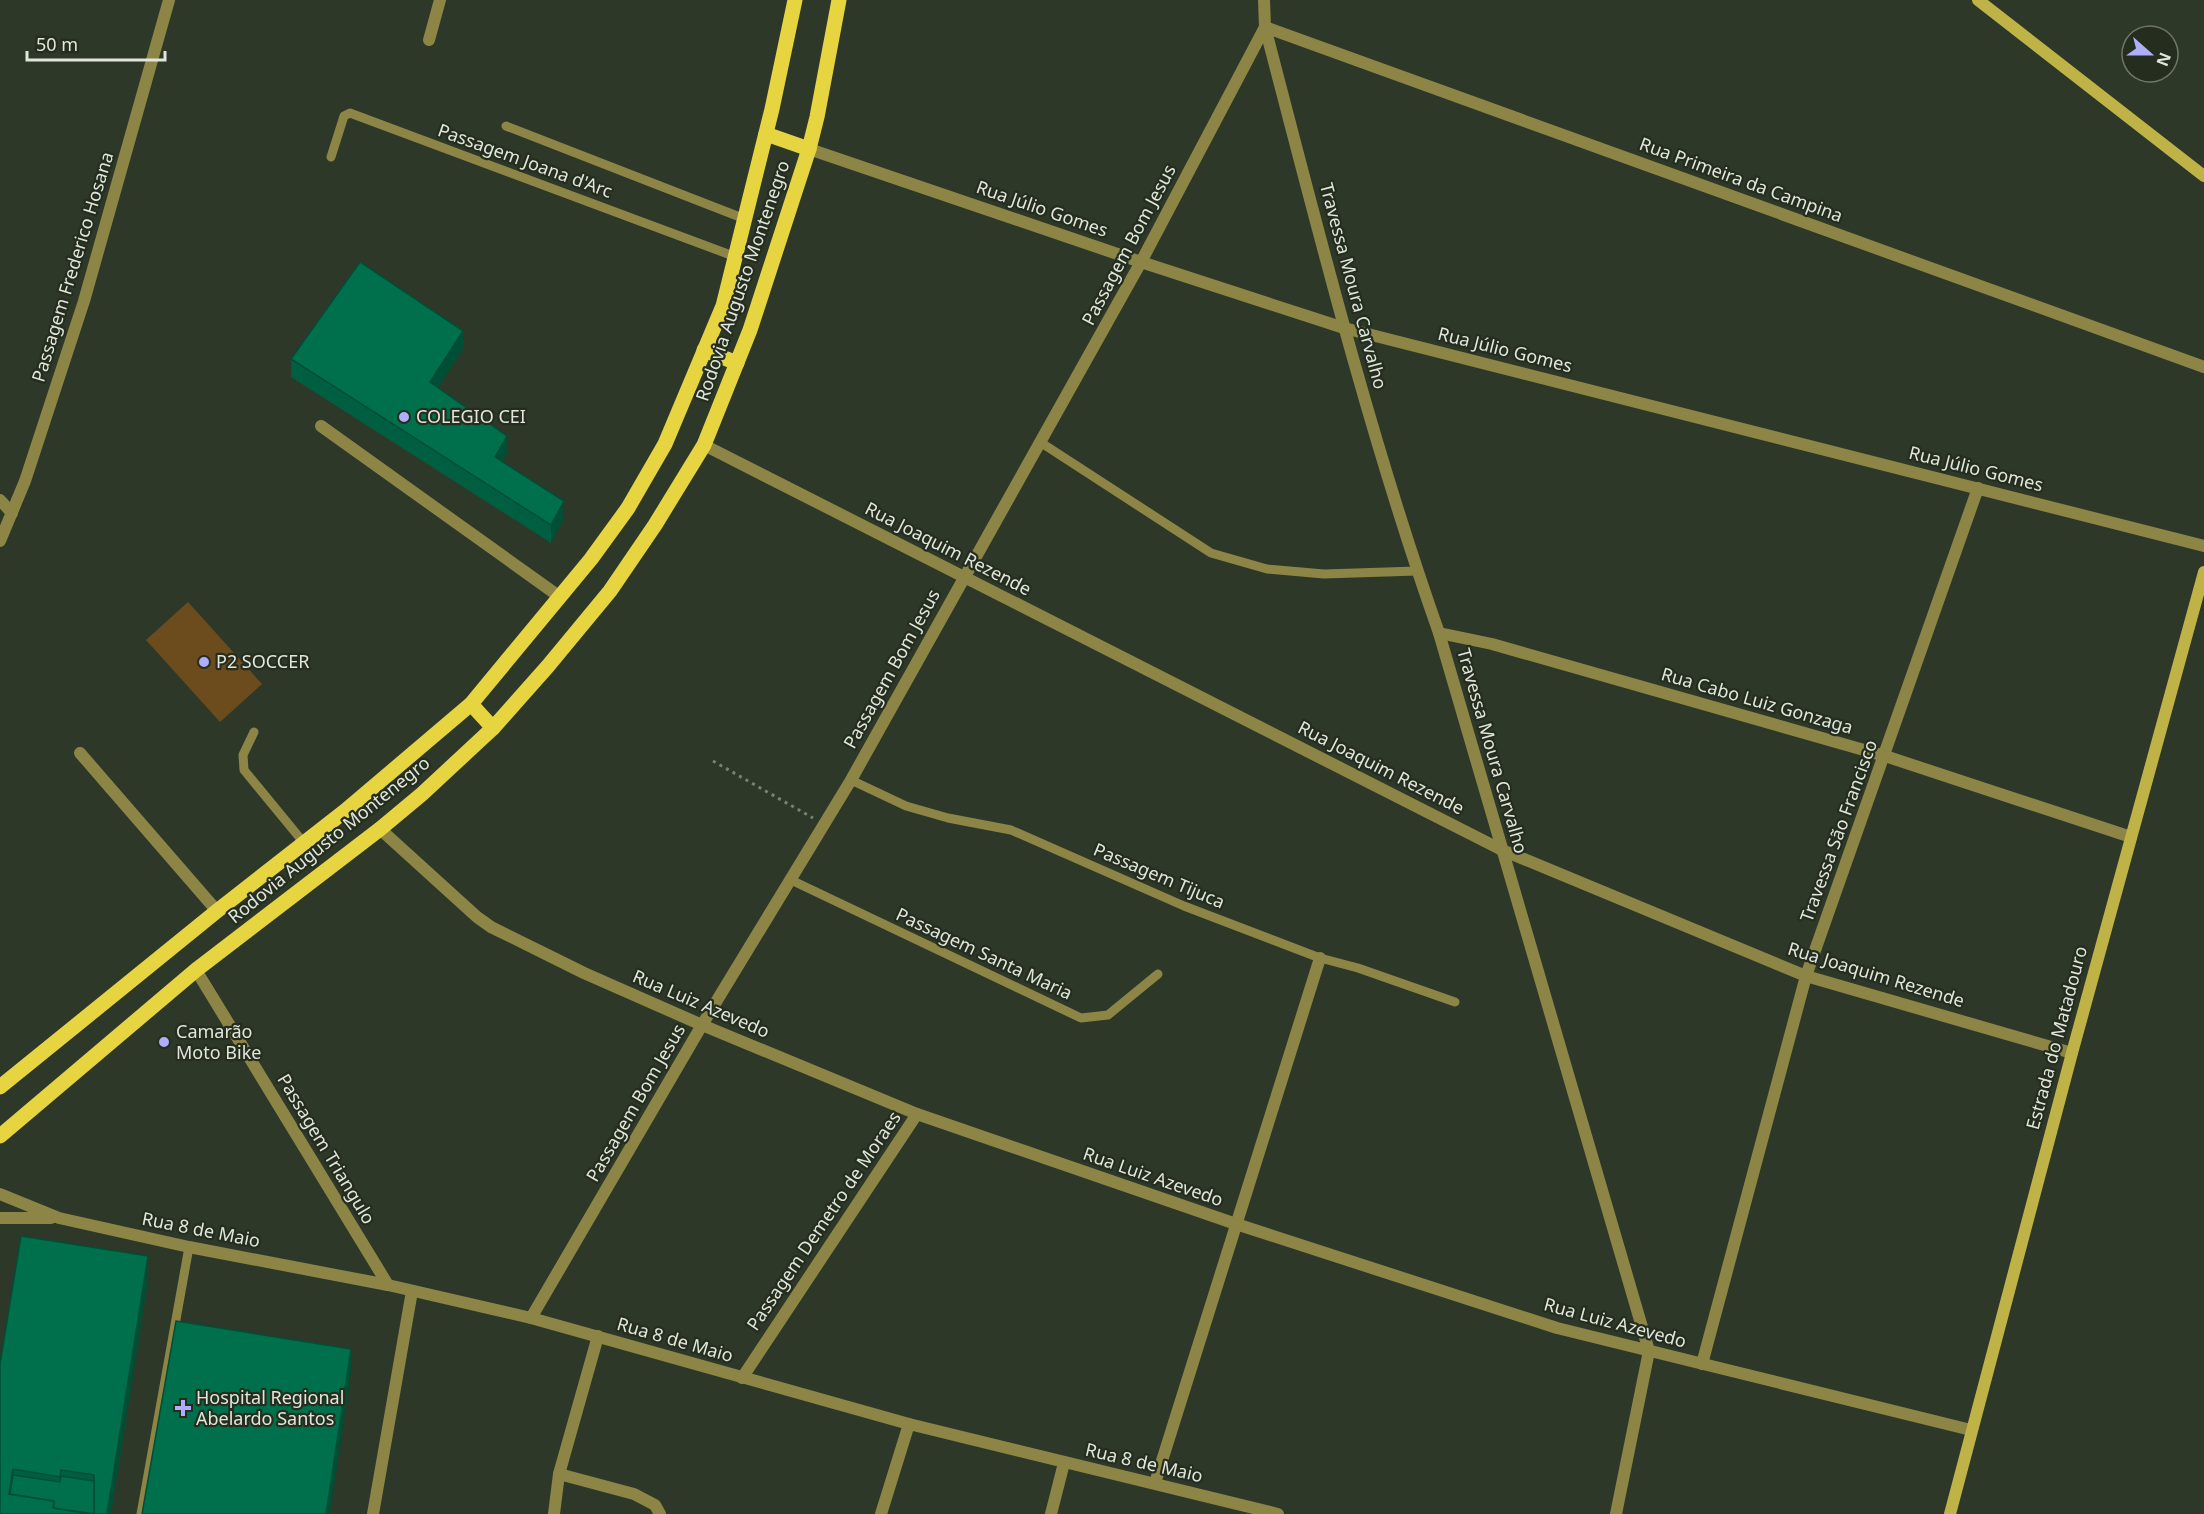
<svg xmlns="http://www.w3.org/2000/svg" width="2204" height="1514" viewBox="0 0 2204 1514" font-family="'Noto Sans',sans-serif">
	<style>
		.green { fill: #6c4b1d }
		.lines { fill: none; stroke-linecap: round; stroke-linejoin: round }
		.path { stroke: #7a8275; stroke-width: 3; stroke-dasharray: 3 4.5; stroke-linecap: butt }
		.service { stroke: #8c8546; stroke-width: 9 }
		.minor { stroke: #8c8546; stroke-width: 12 }
		.tertiary { stroke: #8c8546; stroke-width: 12 }
		.secondary { stroke: #bfb246; stroke-width: 12 }
		.primary { stroke: #e6d540; stroke-width: 15 }
		.wall { fill: #005f41 }
		.shaded-wall { fill: #004e35 }
		.building { fill: #006f4c; stroke: #004e35; stroke-width: 1.5 }
		.poi-dot { fill: #aeaefa; stroke: #242d1e; stroke-width: 2 }
		.labels { text-anchor: middle; stroke-width: 4.5; stroke-linejoin: round; paint-order: stroke }
		.street-label { font-size: 18px; fill: #e0e6dc; stroke: #242d1e }
		.poi-label { font-size: 18px; fill: #e0e6dc; stroke: #242d1e; text-anchor: start }
	</style>
	<rect width="100%" height="100%" fill="#2e3828"/>
	<polygon class="green" points="188,602 262,684 220,722 146,640"/>
	<g class="lines">
		<polyline class="path" points="713,761 813,818"/>
		<g class="service">
			<polyline points="506,126 745,219"/>
			<polyline points="331,157 344,116 350,113 736,257"/>
			<polyline points="1040,442 1211,553 1267,569 1324,574 1417,571"/>
			<polyline points="254,732 243,755 244,770 304,843"/>
			<polyline points="851,780 906,806 948,818 1011,830 1184,906 1320,958 1358,968 1455,1002"/>
			<polyline points="791,880 1081,1018 1108,1015 1158,974"/>
			<polyline points="141,1514 189,1247"/>
		</g>
		<g class="minor">
			<path d="M1264 0 1265 27C1318 230 1369 435 1439 633L1649 1351 1616 1514"/>
			<polyline points="1265,27 2204,367"/>
			<polyline points="429,40 440,0"/>
			<polyline points="809,149 1141,262 1344,328 2204,546"/>
			<polyline points="321,426 560,597"/>
			<polyline points="704,445 1502,850 1806,976 2072,1053"/>
			<polyline points="0,500 12,513"/>
			<polyline points="0,541 25,481 84,301 169,0"/>
			<polyline points="1439,633 1492,644 1885,756 2131,837"/>
			<polyline points="80,753 217,911"/>
			<polyline points="380,829 477,917 491,927 584,973 702,1025 917,1114 1236,1224 1557,1328 1971,1430"/>
			<polyline points="196,970 388,1285"/>
			<polyline points="531,1318 702,1025 851,780 1141,262 1265,27"/>
			<polyline points="1702,1364 1806,976 1978,488"/>
			<polyline points="742,1378 917,1114"/>
			<polyline points="559,1474 634,1494 655,1505 660,1514"/>
			<polyline points="1155,1483 1320,958"/>
			<polyline points="373,1514 412,1291"/>
			<polyline points="554,1514 559,1474 598,1336"/>
			<polyline points="881,1514 909,1424"/>
			<polyline points="1051,1514 1064,1463"/>
		</g>
		<g class="tertiary">
			<polyline points="0,1194 59,1218 189,1247 388,1285 531,1318 909,1424 1278,1514"/>
			<polyline points="0,1218 51,1218"/>
		</g>
		<g class="secondary">
			<polyline points="1978,0 2204,176"/>
			<polyline points="1950,1514 2072,1053 2204,572"/>
		</g>
		<g class="primary">
			<polyline points="766,134 809,149"/>
			<polyline points="704,350 737,363"/>
			<polyline points="471,704 493,728"/>
			<polyline points="0,1087 217,911 345,811 471,704 591,559 628,508 665,444 723,306 772,109 795,0"/>
			<polyline points="0,1136 196,970 380,829 422,794 493,728 548,666 610,591 655,525 704,445 750,330 809,149 817,117 839,0"/>
		</g>
	</g>
	<g class="wall">
		<polygon points="463,349 438,387 507,453 502,462 564,519 551,543 291,377 291,359"/>
		<polygon points="148,1280 111,1514 0,1514 0,1364"/>
	</g>
	<g class="shaded-wall">
		<polygon points="463,331 463,349 430,400 430,382"/>
		<polygon points="507,436 507,453 495,474 495,457"/>
		<polygon points="564,501 564,519 551,543 551,525"/>
		<polygon points="148,1256 148,1280 111,1514 107,1514"/>
		<polygon points="351,1349 351,1373 330,1514 326,1514"/>
	</g>
	<g class="building">
		<polygon points="360,262 463,331 430,382 507,436 495,457 564,501 551,525 291,359"/>
		<polygon points="21,1236 148,1256 107,1514 94,1514 94,1475 61,1470 60,1477 13,1469 9,1494 54,1501 53,1508 90,1514 0,1514 0,1364"/>
		<polygon points="176,1321 351,1349 326,1514 142,1514"/>
		<polygon points="13,1475 60,1482 61,1476 94,1481 94,1514 54,1508 54,1501 10,1494"/>
	</g>
	<g class="poi-dot">
		<circle cx="404" cy="417" r="6"/>
		<circle cx="204" cy="662" r="6"/>
		<circle cx="164" cy="1042" r="6"/>
		<path d="M180 1399h6v6h6v6h-6v6h-6v-6h-6v-6h6z"/>
	</g>
	<g class="labels">
		<g class="street-label">
			<text transform="translate(525 161) rotate(20)" y="6">Passagem Joana d'Arc</text>
			<text transform="translate(1741 180) rotate(20)" y="6">Rua Primeira da Campina</text>
			<text transform="translate(1042 209) rotate(19)" y="6">Rua Júlio Gomes</text>
			<text transform="translate(1129 245) rotate(-62)" y="6">Passagem Bom Jesus</text>
			<text transform="translate(73 267) rotate(-73)" y="6">Passagem Frederico Hosana</text>
			<text transform="translate(743 281) rotate(-71)" y="6">Rodovia Augusto Montenegro</text>
			<text transform="translate(1353 286) rotate(75)" y="6">Travessa Moura Carvalho</text>
			<text transform="translate(1505 350) rotate(14)" y="6">Rua Júlio Gomes</text>
			<text transform="translate(1976 469) rotate(14)" y="6">Rua Júlio Gomes</text>
			<text transform="translate(948 549) rotate(27)" y="6">Rua Joaquim Rezende</text>
			<text transform="translate(892 669) rotate(-61)" y="6">Passagem Bom Jesus</text>
			<text transform="translate(1757 701) rotate(16)" y="6">Rua Cabo Luiz Gonzaga</text>
			<text transform="translate(1492 751) rotate(74)" y="6">Travessa Moura Carvalho</text>
			<text transform="translate(1381 768) rotate(27)" y="6">Rua Joaquim Rezende</text>
			<text transform="translate(1839 831) rotate(-70)" y="6">Travessa São Francisco</text>
			<text transform="translate(329 840) rotate(-39)" y="6">Rodovia Augusto Montenegro</text>
			<text transform="translate(1159 876) rotate(23)" y="6">Passagem Tijuca</text>
			<text transform="translate(984 954) rotate(25)" y="6">Passagem Santa Maria</text>
			<text transform="translate(1876 975) rotate(17)" y="6">Rua Joaquim Rezende</text>
			<text transform="translate(701 1004) rotate(23)" y="6">Rua Luiz Azevedo</text>
			<text transform="translate(2057 1038) rotate(-75)" y="6">Estrada do Matadouro</text>
			<text transform="translate(636 1103) rotate(-60)" y="6">Passagem Bom Jesus</text>
			<text transform="translate(326 1149) rotate(59)" y="6">Passagem Triangulo</text>
			<text transform="translate(1153 1177) rotate(19)" y="6">Rua Luiz Azevedo</text>
			<text transform="translate(824 1221) rotate(-56)" y="6">Passagem Demetro de Moraes</text>
			<text transform="translate(201 1230) rotate(11)" y="6">Rua 8 de Maio</text>
			<text transform="translate(1615 1323) rotate(15)" y="6">Rua Luiz Azevedo</text>
			<text transform="translate(675 1340) rotate(16)" y="6">Rua 8 de Maio</text>
			<text transform="translate(1144 1463) rotate(13)" y="6">Rua 8 de Maio</text>
		</g>
		<g class="poi-label">
			<text x="416" y="423">COLEGIO CEI</text>
			<text x="216" y="668">P2 SOCCER</text>
			<text x="176" y="1038">Camarão<tspan x="176" dy="21">Moto Bike</tspan></text>
			<text x="196" y="1404">Hospital Regional<tspan x="196" dy="21">Abelardo Santos</tspan></text>
		</g>
	</g>
	<g transform="translate(2150 54) rotate(111)"><circle r="28" fill="#242d1e" stroke="#6f776a" stroke-width="1.5"/>
	<path d="M0-4.5L10 22L0 15L-10 22Z" fill="#aeaefa"/>
	<text y="-9" font-size="16" font-weight="bold" text-anchor="middle" fill="#e0e6dc">N</text>
	</g>
	<path d="M27 51v9h138v-9" fill="none" stroke="#e0e6dc" stroke-width="3"/>
	<text x="36" y="51" font-size="18" fill="#e0e6dc" stroke="#242d1e" stroke-width="4.5" paint-order="stroke">50 m</text>
</svg>
